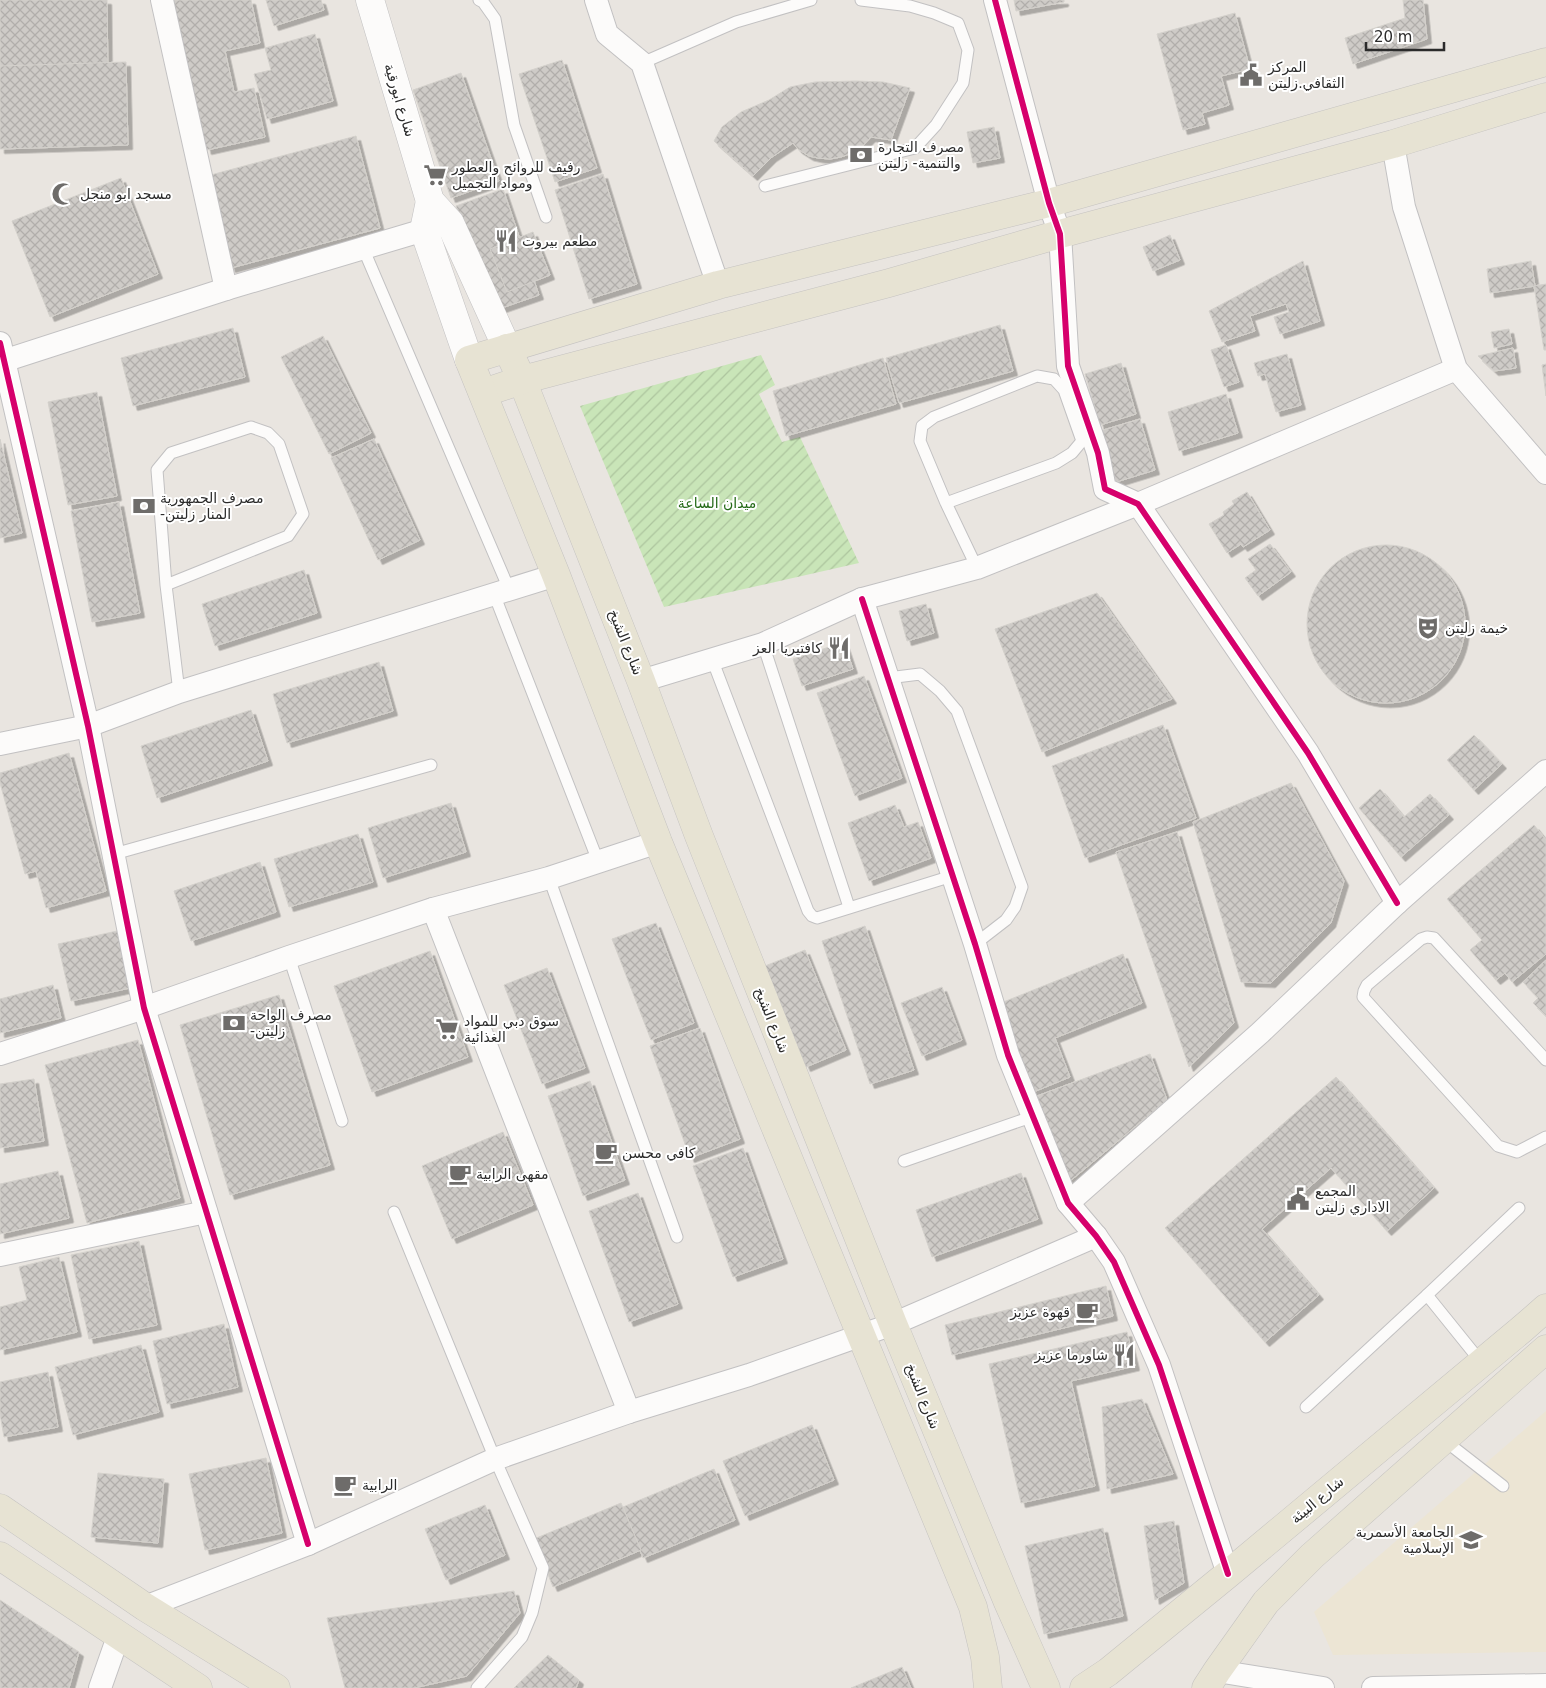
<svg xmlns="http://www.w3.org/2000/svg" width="1546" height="1688" viewBox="0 0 1546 1688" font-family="'DejaVu Sans',Cairo,sans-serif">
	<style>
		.education { fill: #ece5d4 }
		.garden { fill: url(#garden-furrows) }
		.building { fill: url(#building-cross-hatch); stroke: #d4d1cc; filter: url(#shadow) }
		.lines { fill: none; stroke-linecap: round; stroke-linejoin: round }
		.service-casing { stroke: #c2c1c2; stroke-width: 13 }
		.minor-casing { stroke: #c2c1c2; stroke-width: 24 }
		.tertiary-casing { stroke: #c2c1c2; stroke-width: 29 }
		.primary-casing { stroke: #c5c3c1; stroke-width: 29 }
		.service { stroke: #fcfbfa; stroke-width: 11 }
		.minor { stroke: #fcfbfa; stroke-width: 22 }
		.tertiary { stroke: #fcfbfa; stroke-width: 28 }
		.primary { stroke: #e7e3d3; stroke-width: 28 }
		.cycleway-casing { stroke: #fff; stroke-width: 9 }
		.cycleway { stroke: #d6006c; stroke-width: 6 }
		.labels { text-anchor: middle; stroke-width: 4; stroke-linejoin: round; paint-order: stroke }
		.poi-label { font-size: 14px; fill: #2b2b2b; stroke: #fff; text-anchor: start }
		.street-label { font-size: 14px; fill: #2b2b2b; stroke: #fff }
		.park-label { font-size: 14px; fill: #256a18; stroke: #fff }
	</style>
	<defs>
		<pattern id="garden-furrows" width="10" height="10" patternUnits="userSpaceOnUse" patternTransform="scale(1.25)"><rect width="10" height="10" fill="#c9e5b8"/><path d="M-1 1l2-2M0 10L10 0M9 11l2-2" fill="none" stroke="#adc59e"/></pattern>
		<pattern id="building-cross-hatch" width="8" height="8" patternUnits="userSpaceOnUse" patternTransform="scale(1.25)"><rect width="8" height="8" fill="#cecbc7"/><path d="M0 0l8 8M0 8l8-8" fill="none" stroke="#b1aeab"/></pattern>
		<filter id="shadow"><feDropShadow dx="4.5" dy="4.5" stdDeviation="0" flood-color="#0004"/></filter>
	</defs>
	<rect width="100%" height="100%" fill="#e9e5e0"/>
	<polygon class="education" points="1546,1411 1546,1652 1333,1655 1314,1612"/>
	<polygon class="garden" points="761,355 775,385 759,394 782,442 800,437 859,563 664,607 580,406"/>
	<g class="building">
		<polygon points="0,0 107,0 108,76 0,77"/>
		<polygon points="171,0 251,0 260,43 225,51 234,92 254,88 265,137 207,150"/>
		<polygon points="266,0 321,0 324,10 274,26"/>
		<polygon points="1014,0 1064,0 1064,2 1016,11"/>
		<polygon points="1403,0 1423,0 1427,39 1353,64 1345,38 1405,18"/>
		<polygon points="1235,13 1250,69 1221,76 1229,105 1202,113 1205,124 1183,130 1157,34"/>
		<polygon points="315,34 333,101 267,119 254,74 271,70 265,48"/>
		<polygon points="562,60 597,168 555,182 519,74"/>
		<polygon points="126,62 128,145 0,149 0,66"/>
		<polygon points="461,73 499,181 451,198 413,90"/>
		<polygon points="856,81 883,82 910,88 891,140 871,137 858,151 841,157 830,159 818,158 809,156 798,149 793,143 772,157 753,176 714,141 722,127 741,112 769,100 790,87 815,82"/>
		<polygon points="994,127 1000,158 973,163 967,132"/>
		<polygon points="356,136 380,228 231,268 207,176"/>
		<polygon points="603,174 637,284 589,299 555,190"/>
		<polygon points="121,178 158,274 50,317 12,221"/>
		<polygon points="503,189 539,295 493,311 456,206"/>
		<polygon points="533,232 550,275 507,292 490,249"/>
		<polygon points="1170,235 1180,260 1153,271 1143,247"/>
		<polygon points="1303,261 1320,321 1280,334 1274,317 1289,312 1286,304 1250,316 1255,331 1222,342 1209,311"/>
		<polygon points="1531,261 1535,286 1490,293 1487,269"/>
		<polygon points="1546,284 1546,350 1544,350 1534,286"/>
		<polygon points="1000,325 1013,371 899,403 886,358"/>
		<polygon points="233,328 245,377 133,406 121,358"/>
		<polygon points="1509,329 1512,344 1494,348 1491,332"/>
		<polygon points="323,336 371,433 329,454 281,357"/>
		<polygon points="1226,345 1239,382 1224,387 1211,350"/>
		<polygon points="1513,348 1516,368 1494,371 1478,356"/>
		<polygon points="1287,354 1301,405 1276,412 1265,374 1258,376 1254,363"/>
		<polygon points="883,358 896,404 786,436 773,391"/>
		<polygon points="1121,363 1136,414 1100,425 1085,374"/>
		<polygon points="1546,364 1546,396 1542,365"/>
		<polygon points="97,392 117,496 68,505 48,402"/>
		<polygon points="1226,394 1238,433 1179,451 1168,412"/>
		<polygon points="1140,419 1155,470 1116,482 1100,431"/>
		<polygon points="0,439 22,533 0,538"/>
		<polygon points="374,439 420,540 378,560 331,458"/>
		<polygon points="1247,492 1270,530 1243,547 1241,544 1227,553 1209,524 1224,515 1223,512 1234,504 1232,501"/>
		<polygon points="119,502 140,613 92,622 71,511"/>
		<polygon points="1270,544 1291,572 1258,596 1245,578 1256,570 1248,559"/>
		<circle cx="1386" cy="624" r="79"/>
		<polygon points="304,570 317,613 215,646 202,604"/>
		<polygon points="1097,593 1172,699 1042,752 995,629"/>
		<polygon points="926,604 934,633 907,641 899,611"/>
		<polygon points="844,642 853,669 802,686 793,659"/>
		<polygon points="379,662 393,711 287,743 273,694"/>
		<polygon points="864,676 902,778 855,796 817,693"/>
		<polygon points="251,710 268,761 157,798 141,746"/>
		<polygon points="1163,725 1196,818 1085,858 1052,766"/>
		<polygon points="1474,735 1502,764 1474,790 1447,760"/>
		<polygon points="69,753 106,891 46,908 36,871 25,874 0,783 0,773"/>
		<polygon points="1291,783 1344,881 1331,923 1271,983 1241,982 1193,822"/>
		<polygon points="1380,789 1404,817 1430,794 1449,815 1401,857 1359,808"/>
		<polygon points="451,803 466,852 383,878 368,828"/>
		<polygon points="895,805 904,827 918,822 931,858 869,881 848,823"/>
		<polygon points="1534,825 1546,840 1546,954 1512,982 1505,973 1496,980 1470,950 1482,940 1447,899"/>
		<polygon points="1177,832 1234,1023 1189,1067 1116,852"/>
		<polygon points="358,834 373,882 289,907 274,859"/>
		<polygon points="260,862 276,912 191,941 174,891"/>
		<polygon points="656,923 694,1023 651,1040 612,939"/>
		<polygon points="865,926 914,1070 870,1084 822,941"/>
		<polygon points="117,931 130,988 71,1001 58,944"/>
		<polygon points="805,950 846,1050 806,1067 765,966"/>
		<polygon points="430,951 468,1057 372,1092 334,986"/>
		<polygon points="1123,954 1142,1003 1055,1038 1070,1077 1031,1093 996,1005"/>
		<polygon points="1546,960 1546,1016 1533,1003 1538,998 1523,982"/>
		<polygon points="547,968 585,1068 542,1084 504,985"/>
		<polygon points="53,985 61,1018 0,1033 0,999"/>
		<polygon points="942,987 962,1040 922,1056 901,1003"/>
		<polygon points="279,995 330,1165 230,1195 180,1025"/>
		<polygon points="700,1028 740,1139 690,1158 650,1046"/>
		<polygon points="138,1040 180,1198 87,1223 45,1065"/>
		<polygon points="1150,1054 1167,1100 1069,1182 1037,1096"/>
		<polygon points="1336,1077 1434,1188 1387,1231 1331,1168 1262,1229 1319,1295 1265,1342 1165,1228"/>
		<polygon points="34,1079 44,1141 0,1148 0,1084"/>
		<polygon points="590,1081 625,1180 583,1196 548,1096"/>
		<polygon points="503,1132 533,1205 452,1239 422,1166"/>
		<polygon points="743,1148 783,1259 733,1277 693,1166"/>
		<polygon points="58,1171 69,1218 0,1234 0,1184"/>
		<polygon points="1021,1173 1038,1219 932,1257 916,1210"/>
		<polygon points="638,1193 678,1304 629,1322 589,1211"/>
		<polygon points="139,1241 157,1325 89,1339 71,1255"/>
		<polygon points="59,1257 77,1332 0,1350 0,1307 27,1300 19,1267"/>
		<polygon points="1106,1286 1113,1316 952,1355 945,1325"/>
		<polygon points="224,1324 238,1387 167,1404 153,1341"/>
		<polygon points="1127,1332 1135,1366 1071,1381 1095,1486 1021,1503 989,1364"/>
		<polygon points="141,1345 159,1412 73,1435 55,1367"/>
		<polygon points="48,1372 58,1427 4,1437 0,1414 0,1382"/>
		<polygon points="1142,1399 1173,1474 1107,1489 1102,1407"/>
		<polygon points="812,1425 834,1480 745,1516 723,1461"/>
		<polygon points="266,1458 282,1533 205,1550 189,1474"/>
		<polygon points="714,1469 735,1520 643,1558 623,1507"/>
		<polygon points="98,1473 164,1479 158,1543 91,1537"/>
		<polygon points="621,1503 641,1550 553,1587 534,1539"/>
		<polygon points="485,1505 505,1555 446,1580 425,1529"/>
		<polygon points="1174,1521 1184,1583 1155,1600 1144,1526"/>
		<polygon points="1103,1528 1123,1616 1044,1634 1025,1546"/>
		<polygon points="514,1591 520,1613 467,1676 414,1688 345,1688 327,1618"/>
		<polygon points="0,1600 79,1652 69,1688 0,1688"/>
		<polygon points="548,1655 579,1680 576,1688 514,1688"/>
		<polygon points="902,1667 911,1688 851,1688"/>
	</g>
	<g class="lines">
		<defs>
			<g id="service">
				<polyline points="479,0 483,2 495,19 514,125 546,217"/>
				<polyline points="642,63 736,22 811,0"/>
				<polyline points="765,186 915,148 936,125 963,83 968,50 958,23 934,13 910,6 861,0"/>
				<polyline points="363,248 509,589"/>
				<polyline points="946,503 1056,463 1072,453 1082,441 1064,390 1054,379 1037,376 934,417 922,426 920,441 946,503 977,568"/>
				<polyline points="166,585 288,536 303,514 279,444 268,433 251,427 171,453 157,470 166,585 179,692"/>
				<polyline points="494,594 598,861"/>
				<polyline points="763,644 849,907"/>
				<polyline points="712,659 808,911 812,916 817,918 952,876"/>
				<polyline points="888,678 920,674 940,691 957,711 1022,887 1015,907 1006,920 975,944"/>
				<polyline points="114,854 431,765"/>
				<polyline points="549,878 677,1237"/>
				<polyline points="289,957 342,1121"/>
				<polyline points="1546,1060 1434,938 1427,937 1421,939 1367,985 1364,991 1363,997 1498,1146 1517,1152 1546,1137"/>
				<polyline points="904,1161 1034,1116"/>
				<polyline points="394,1212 495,1459 543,1568 532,1613 522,1637 477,1688"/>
				<polyline points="1427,1295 1519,1208"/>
				<polyline points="1306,1407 1427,1295 1481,1362"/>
				<polyline points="1444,1440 1503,1486"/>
			</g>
			<g id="minor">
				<polyline points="162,0 226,289"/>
				<polyline points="596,0 607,34 642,63 718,285"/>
				<polyline points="995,0 1049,203 1060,234 1068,366 1098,453 1105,489 1138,504 1308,753 1397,903"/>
				<polyline points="1393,144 1404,207 1456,369 1546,473"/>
				<polyline points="0,343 88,726 144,1008 308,1544"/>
				<polyline points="0,362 226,289 441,225"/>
				<polyline points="862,599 975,944 1008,1055 1068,1203 1096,1236 1114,1262 1159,1365 1228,1574"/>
				<polyline points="641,681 763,644 862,599 977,568 1138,504 1456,369"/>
				<polyline points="0,744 88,726 179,692 556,575"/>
				<polyline points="433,909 629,1412"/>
				<polyline points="0,1054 144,1008 289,957 433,909 549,878 658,842"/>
				<polyline points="1068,1203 1260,1033 1397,903 1546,771"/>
				<polyline points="0,1255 206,1212"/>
				<polyline points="145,1607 308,1544 495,1459 629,1412 749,1375 893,1324 1096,1236"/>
				<polyline points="1217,1671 1323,1688"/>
				<polyline points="100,1688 119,1634"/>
				<polyline points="1373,1688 1546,1685"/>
			</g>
			<g id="tertiary">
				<polyline points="370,0 430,201 450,223 507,348"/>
				<polyline points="430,201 424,230 469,360"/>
			</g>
			<g id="primary">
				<polyline points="507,348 522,380 641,681 699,836 893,1324 1007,1600 1046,1688"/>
				<polyline points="483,393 522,380 889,283 1060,234 1393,144 1546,97"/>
				<polyline points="0,1508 145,1607 276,1688"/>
				<polyline points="0,1556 198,1688"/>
				<polyline points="988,1688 985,1657 973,1607 658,842 556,575 469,360 718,285 1049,203 1546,62"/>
				<polyline points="1084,1688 1108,1672 1228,1574 1522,1329 1546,1308"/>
				<polyline points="1206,1688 1217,1671 1266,1602 1312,1556 1546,1349"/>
			</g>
		</defs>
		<use href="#service" class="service-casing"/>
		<use href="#minor" class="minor-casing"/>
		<use href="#tertiary" class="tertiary-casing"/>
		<use href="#primary" class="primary-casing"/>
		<use href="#service" class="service"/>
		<use href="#minor" class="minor"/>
		<use href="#tertiary" class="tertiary"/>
		<use href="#primary" class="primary"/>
		<defs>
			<g id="cycleway">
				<polyline points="995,0 1049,203 1060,234 1068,366 1098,453 1105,489 1138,504 1308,753 1397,903"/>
				<polyline points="0,343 88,726 144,1008 308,1544"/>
				<polyline points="862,599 975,944 1008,1055 1068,1203 1096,1236 1114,1262 1159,1365 1228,1574"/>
			</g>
		</defs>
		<use href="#cycleway" class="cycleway-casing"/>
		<use href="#cycleway" class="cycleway"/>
	</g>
	<defs>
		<symbol id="civic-bare" viewBox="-9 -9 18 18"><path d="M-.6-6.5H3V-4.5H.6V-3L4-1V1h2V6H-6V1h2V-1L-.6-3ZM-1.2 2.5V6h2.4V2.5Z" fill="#6e6c6a" stroke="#fff" stroke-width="2.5" paint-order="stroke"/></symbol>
		<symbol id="bank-bare" viewBox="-9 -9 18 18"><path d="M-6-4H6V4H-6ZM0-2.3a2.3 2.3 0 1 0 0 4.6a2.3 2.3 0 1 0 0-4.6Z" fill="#6e6c6a" stroke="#fff" stroke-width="2.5" paint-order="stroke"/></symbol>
		<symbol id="supermarket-bare" viewBox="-9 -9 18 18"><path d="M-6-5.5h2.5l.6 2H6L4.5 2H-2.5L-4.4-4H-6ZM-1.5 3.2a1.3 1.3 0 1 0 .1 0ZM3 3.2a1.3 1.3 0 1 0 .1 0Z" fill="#6e6c6a" stroke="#fff" stroke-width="2.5" paint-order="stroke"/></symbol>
		<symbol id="mosque-bare" viewBox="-9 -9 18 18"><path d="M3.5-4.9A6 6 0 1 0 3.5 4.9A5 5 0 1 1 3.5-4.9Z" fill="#6e6c6a" stroke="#fff" stroke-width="2.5" paint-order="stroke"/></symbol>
		<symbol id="restaurant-bare" viewBox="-9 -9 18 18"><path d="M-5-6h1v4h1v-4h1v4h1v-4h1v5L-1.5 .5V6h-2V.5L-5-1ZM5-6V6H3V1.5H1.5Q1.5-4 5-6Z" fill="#6e6c6a" stroke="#fff" stroke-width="2.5" paint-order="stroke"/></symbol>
		<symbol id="theatre-bare" viewBox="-9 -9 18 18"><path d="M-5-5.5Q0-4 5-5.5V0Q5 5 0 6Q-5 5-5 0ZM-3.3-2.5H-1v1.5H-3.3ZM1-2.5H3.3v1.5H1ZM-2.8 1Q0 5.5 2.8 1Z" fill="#6e6c6a" stroke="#fff" stroke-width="2.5" paint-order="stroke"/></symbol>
		<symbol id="cafe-bare" viewBox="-9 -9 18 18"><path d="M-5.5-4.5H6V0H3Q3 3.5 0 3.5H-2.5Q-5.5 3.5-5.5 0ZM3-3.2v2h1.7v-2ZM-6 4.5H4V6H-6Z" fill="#6e6c6a" stroke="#fff" stroke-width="2.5" paint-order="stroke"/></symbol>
		<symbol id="university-bare" viewBox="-9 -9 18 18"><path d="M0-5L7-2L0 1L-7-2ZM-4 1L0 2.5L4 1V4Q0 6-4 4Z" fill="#6e6c6a" stroke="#fff" stroke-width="2.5" paint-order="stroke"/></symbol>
	</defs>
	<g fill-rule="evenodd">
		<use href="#civic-bare" x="1235" y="59" width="32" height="32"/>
		<use href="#bank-bare" x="845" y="139" width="32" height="32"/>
		<use href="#supermarket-bare" x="419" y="159" width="32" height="32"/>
		<use href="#mosque-bare" x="47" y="178" width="32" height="32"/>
		<use href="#restaurant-bare" x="490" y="225" width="32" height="32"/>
		<use href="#bank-bare" x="128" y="490" width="32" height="32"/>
		<use href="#theatre-bare" x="1412" y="612" width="32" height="32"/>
		<use href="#restaurant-bare" x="823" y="632" width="32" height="32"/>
		<use href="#bank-bare" x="218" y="1007" width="32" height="32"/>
		<use href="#supermarket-bare" x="431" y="1013" width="32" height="32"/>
		<use href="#cafe-bare" x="590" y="1137" width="32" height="32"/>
		<use href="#cafe-bare" x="444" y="1158" width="32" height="32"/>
		<use href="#civic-bare" x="1282" y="1183" width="32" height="32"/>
		<use href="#cafe-bare" x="1071" y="1296" width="32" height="32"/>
		<use href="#restaurant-bare" x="1108" y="1339" width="32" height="32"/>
		<use href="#cafe-bare" x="329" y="1469" width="32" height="32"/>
		<use href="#university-bare" x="1455" y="1524" width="32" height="32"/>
	</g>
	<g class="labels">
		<g class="poi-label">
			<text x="1268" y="72">المركز<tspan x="1268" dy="16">الثقافي.زليتن</tspan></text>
			<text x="878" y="152">مصرف التجارة<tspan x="878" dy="16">والتنمية- زليتن</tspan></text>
			<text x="452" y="172">رفيف للروائح والعطور<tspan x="452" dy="16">ومواد التجميل</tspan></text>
			<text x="80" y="199">مسجد ابو منجل</text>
			<text x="522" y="246">مطعم بيروت</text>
			<text x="160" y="503">مصرف الجمهورية<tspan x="160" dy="16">-المنار زليتن</tspan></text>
			<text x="1445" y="633">خيمة زليتن</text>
			<text x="822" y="653" text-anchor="end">كافتيريا العز</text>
			<text x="250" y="1020">مصرف الواحة<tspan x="250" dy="16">-زليتن</tspan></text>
			<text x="464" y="1026">سوق دبي للمواد<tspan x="464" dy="16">الغذائية</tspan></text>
			<text x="622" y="1158">كافي محسن</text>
			<text x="476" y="1179">مقهى الرابية</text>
			<text x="1315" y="1196">المجمع<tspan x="1315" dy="16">الاداري زليتن</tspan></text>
			<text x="1070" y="1317" text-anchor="end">قهوة عزيز</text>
			<text x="1108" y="1360" text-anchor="end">شاورما عزيز</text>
			<text x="362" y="1490">الرابية</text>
			<text x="1454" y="1537" text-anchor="end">الجامعة الأسمرية<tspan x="1454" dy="16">الإسلامية</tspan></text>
		</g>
		<g class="street-label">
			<text transform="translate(400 100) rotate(73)" y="5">شارع ابورقية</text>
			<text transform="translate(626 642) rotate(68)" y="5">شارع الشيخ</text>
			<text transform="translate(772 1020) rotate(68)" y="5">شارع الشيخ</text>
			<text transform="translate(923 1396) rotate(68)" y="5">شارع الشيخ</text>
			<text transform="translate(1317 1500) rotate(-40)" y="5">شارع البيئة</text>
		</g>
		<g class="park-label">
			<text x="717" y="508">ميدان الساعة</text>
		</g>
	</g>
	<path d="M1366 42v8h78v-8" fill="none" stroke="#2b2b2b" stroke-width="2.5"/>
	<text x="1374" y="42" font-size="15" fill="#2b2b2b" stroke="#ffffff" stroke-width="4" paint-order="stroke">20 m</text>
</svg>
